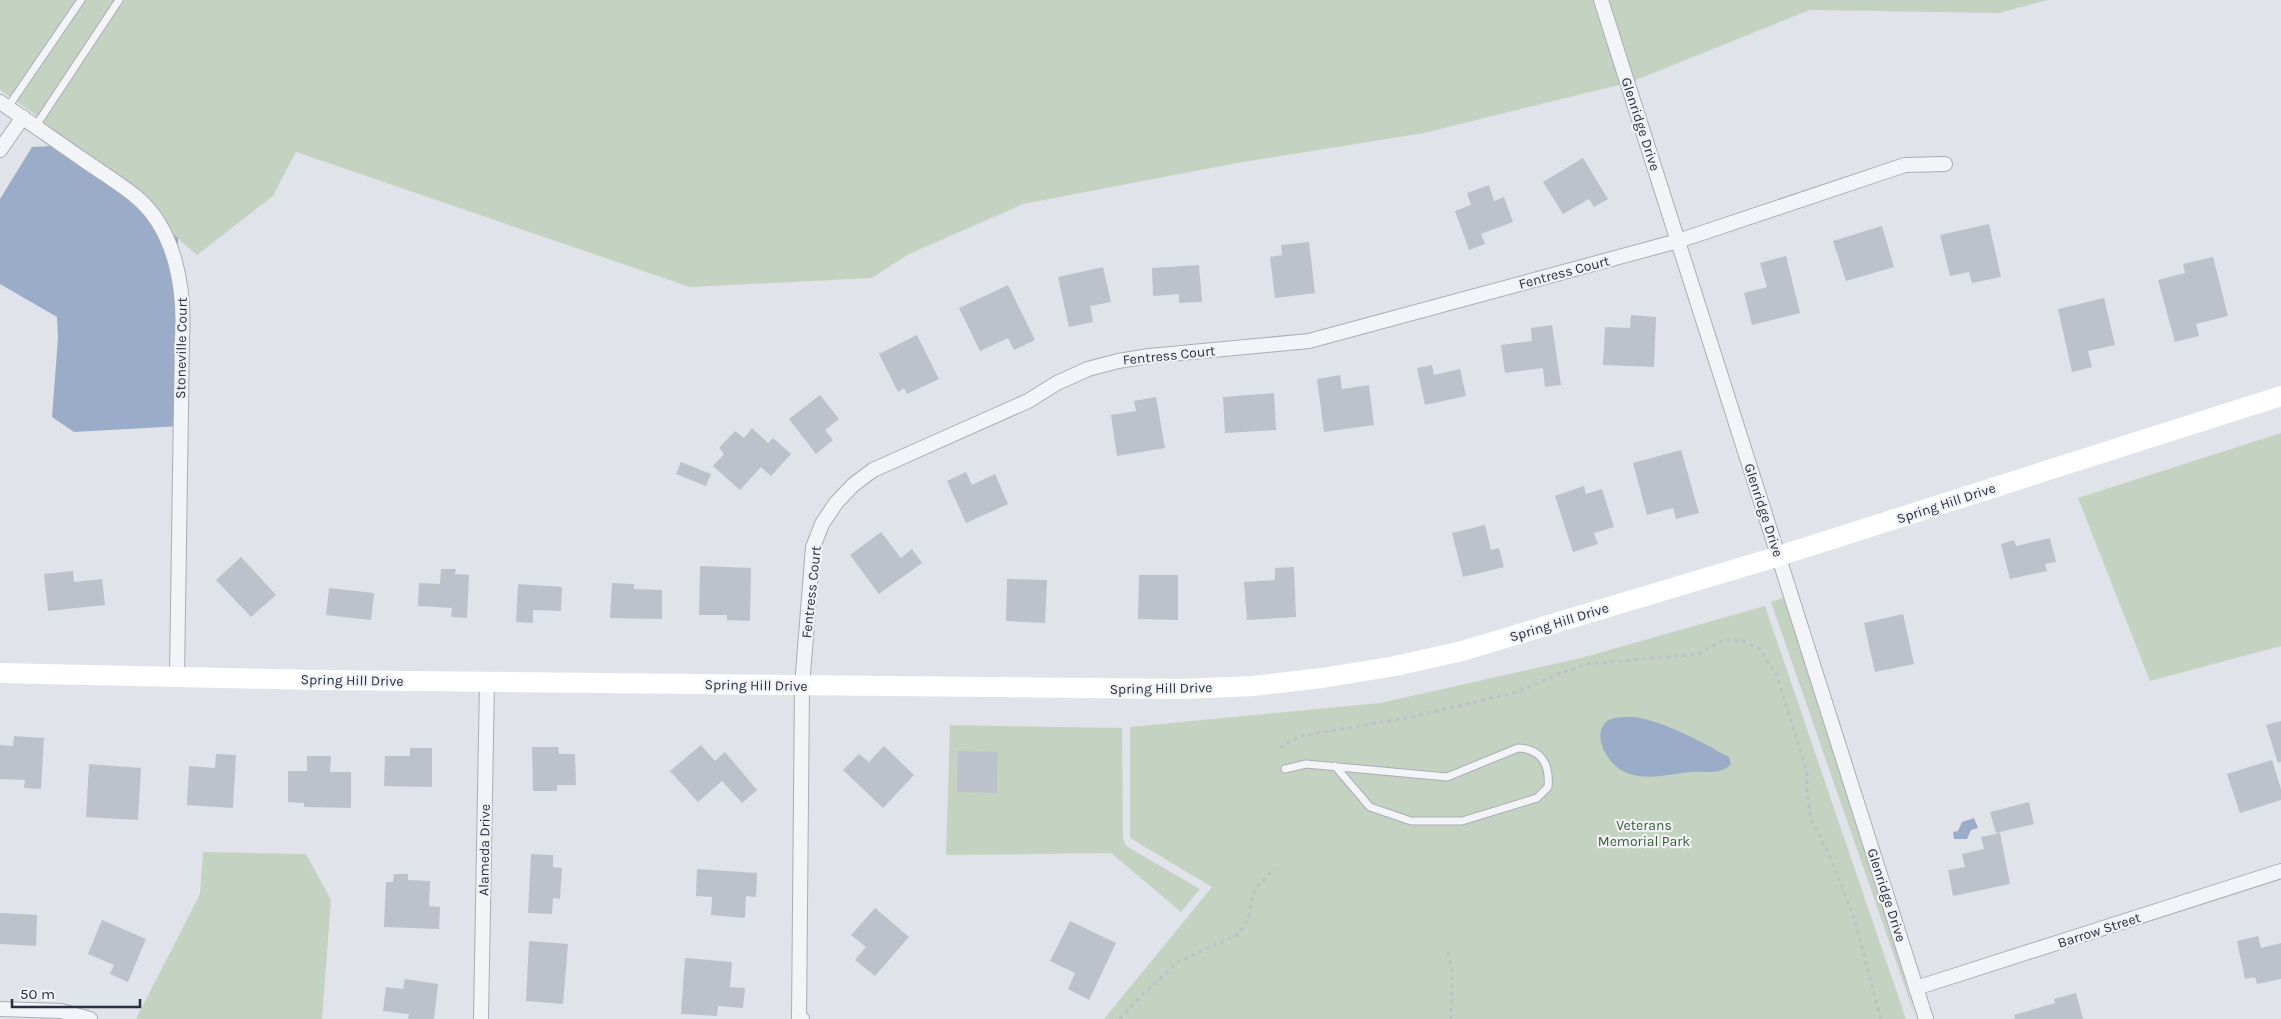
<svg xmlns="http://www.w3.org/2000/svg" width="2281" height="1019" viewBox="0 0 2281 1019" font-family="Karla,sans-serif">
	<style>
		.green { fill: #c4d3c1 }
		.water { fill: #9bacc9 }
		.building { fill: #bdc1cc }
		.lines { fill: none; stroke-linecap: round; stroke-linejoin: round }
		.lane-casing { stroke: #a9adb6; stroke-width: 9 }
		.street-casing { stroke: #a9adb6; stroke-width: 16 }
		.path { stroke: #bec1c7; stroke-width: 3; stroke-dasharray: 4 4; stroke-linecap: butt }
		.lane { stroke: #f3f4f7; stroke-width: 7 }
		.street { stroke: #f3f4f7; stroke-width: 14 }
		.secondary { stroke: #fff; stroke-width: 20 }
		.labels { text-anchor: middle; stroke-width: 4.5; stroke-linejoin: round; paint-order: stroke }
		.street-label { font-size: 14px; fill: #292f40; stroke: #f0f2f6 }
		.park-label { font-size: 14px; fill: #395c36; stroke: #f0f2f6 }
	</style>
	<rect width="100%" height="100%" fill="#e0e3e9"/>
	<g class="green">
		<polygon points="0,0 2047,0 1999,13 1810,10 1631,82 1424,133 1237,163 1023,204 907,255 872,278 690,287 296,152 273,196 197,255 33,113 0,90"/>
		<polygon points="2281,433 2281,646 2150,681 2078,498"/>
		<polygon points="1794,594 1916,1019 1771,602"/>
		<polygon points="1765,606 1906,1019 1104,1019 1212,887 1130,838 1130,727 1380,703 1581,658"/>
		<polygon points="950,725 1122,728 1123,839 1126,846 1200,889 1181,912 1111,853 946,855"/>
		<polygon points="203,852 306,854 331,900 322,1019 136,1019 200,894"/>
	</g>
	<g class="water">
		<polygon points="70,145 178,238 181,426 74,432 52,417 58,338 57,317 0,284 0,199 32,147"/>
		<path d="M1634 717C1664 721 1702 742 1729 757L1731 764C1723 775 1704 771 1691 772 1670 774 1648 781 1627 773 1611 768 1591 739 1605 723 1611 716 1626 717 1634 717Z"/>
		<polygon points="1974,818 1978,828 1971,830 1967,839 1954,839 1953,832 1958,831 1962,822"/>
	</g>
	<g class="building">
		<polygon points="1583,158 1608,199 1594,207 1589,199 1563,214 1543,182"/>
		<polygon points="1489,185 1494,201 1504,197 1513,222 1481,234 1485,244 1469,250 1455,211 1471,205 1467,193"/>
		<polygon points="1989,224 2001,277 1972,283 1969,272 1950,276 1940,235"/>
		<polygon points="1882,226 1894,267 1846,281 1833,241"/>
		<polygon points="1309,242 1315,293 1275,298 1270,257 1282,255 1281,245"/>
		<polygon points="1786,256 1800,313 1752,325 1744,293 1767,287 1760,263"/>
		<polygon points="2213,257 2228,316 2196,324 2199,336 2175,342 2158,280 2185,273 2183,264"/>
		<polygon points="1199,265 1202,302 1179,303 1179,294 1153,296 1152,268"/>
		<polygon points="1103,267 1111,302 1090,306 1093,322 1069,327 1058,277"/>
		<polygon points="1008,285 1035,340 1014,350 1008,338 980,351 959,308"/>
		<polygon points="2104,298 2115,345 2088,351 2092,367 2072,372 2058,309"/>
		<polygon points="1631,315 1656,317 1654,367 1603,365 1605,327 1630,328"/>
		<polygon points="1552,325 1561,385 1545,387 1543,368 1505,373 1501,345 1532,341 1531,328"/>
		<polygon points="917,335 939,379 907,394 904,388 898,392 879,354"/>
		<polygon points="1432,365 1434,375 1460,369 1466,396 1425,405 1417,368"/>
		<polygon points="1340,375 1342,389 1369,385 1374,425 1324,432 1317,379"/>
		<polygon points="1274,393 1276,430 1225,433 1223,397"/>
		<polygon points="820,395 839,419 825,430 833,440 816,454 789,419"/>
		<polygon points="1156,397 1165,448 1117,456 1111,415 1136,411 1134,401"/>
		<polygon points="752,428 768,443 773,438 791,454 771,476 761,467 740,490 713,466 724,454 719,448 735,431 744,438"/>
		<polygon points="1681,450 1699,513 1676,519 1673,508 1647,515 1633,463"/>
		<polygon points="681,462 711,474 706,486 676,474"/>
		<polygon points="966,472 972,485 995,474 1008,504 966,523 947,481"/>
		<polygon points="1584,486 1586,494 1602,489 1614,527 1594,533 1598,544 1573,552 1555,496"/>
		<polygon points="1485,525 1491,550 1499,548 1504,567 1463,577 1452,533"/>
		<polygon points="881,532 901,558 912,549 922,563 879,594 850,555"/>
		<polygon points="2050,538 2056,562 2045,564 2047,571 2010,579 2001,544 2014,540 2016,546"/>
		<polygon points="241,557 276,595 251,617 216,580"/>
		<polygon points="700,566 751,568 750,621 727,620 727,615 699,615"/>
		<polygon points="1294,567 1296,617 1247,620 1244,582 1275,580 1275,568"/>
		<polygon points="441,569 456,569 455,574 469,575 467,618 451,617 452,608 418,606 419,583 440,584"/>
		<polygon points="73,571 74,582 102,579 105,605 48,611 44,574"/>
		<polygon points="1139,575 1178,575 1178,620 1138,619"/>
		<polygon points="1007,579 1047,580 1045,623 1006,621"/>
		<polygon points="612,583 634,584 634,589 662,590 662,619 610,618"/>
		<polygon points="518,584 562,587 561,611 533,610 533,623 516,622"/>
		<polygon points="329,588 374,593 371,620 326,615"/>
		<polygon points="1903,614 1914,664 1875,672 1864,623"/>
		<polygon points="2281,721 2281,762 2278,763 2266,725"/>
		<polygon points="14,736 44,738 41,789 24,788 25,780 0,779 0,745 13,746"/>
		<polygon points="701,745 715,761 725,752 757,790 742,803 722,781 698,802 670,771"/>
		<polygon points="884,746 914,775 883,808 843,770 859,754 869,762"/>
		<polygon points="532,747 558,747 559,754 575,754 576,785 557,785 557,791 533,791"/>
		<polygon points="410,748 432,748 432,787 384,786 385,756 410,756"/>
		<polygon points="958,751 998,752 997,793 957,792"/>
		<polygon points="216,754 236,755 233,808 187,805 189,766 215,768"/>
		<polygon points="307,756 331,756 330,772 351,772 351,808 304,807 304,803 288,802 288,771 307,771"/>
		<polygon points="2272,760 2281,789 2281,800 2240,813 2227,774"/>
		<polygon points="89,764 141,768 138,820 86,817"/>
		<polygon points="2029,802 2034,824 1996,833 1990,812"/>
		<polygon points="2000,833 2010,884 1953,896 1948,870 1965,867 1962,854 1984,849 1981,837"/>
		<polygon points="531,854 553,855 553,867 562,868 560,899 553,898 552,914 528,913"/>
		<polygon points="697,869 757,873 756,897 746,896 745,918 711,915 712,897 696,896"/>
		<polygon points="394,874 408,874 408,880 430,881 429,906 440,907 439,929 384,927 386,882 393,882"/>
		<polygon points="875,908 909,937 875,976 855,960 866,947 851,935"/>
		<polygon points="0,913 37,915 36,946 0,944"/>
		<polygon points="102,920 146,939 128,982 110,974 114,965 88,954"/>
		<polygon points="1070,921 1116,943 1089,1000 1068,989 1075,973 1050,961"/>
		<polygon points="2258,936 2261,948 2281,943 2281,979 2257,984 2255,977 2245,979 2237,941"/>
		<polygon points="529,941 568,944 563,1004 526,1001"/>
		<polygon points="685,958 732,962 730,987 745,988 743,1008 718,1006 717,1016 681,1014"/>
		<polygon points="405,979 438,984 434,1019 408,1019 409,1014 383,1011 386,987 403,989"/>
		<polygon points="2076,993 2083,1019 2015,1019 2014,1015 2055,1003 2054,999"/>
	</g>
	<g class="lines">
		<defs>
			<g id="lane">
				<polyline points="8,107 81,0"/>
				<polyline points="35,127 119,0"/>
				<path d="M1285 769 1306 764 1447 777 1518 748C1542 749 1550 765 1548 787L1537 798 1462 821H1411L1370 807 1335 766"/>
			</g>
			<g id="street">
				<polyline points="1601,0 1926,1019"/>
				<path d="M0 102C28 121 56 141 85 161 101 172 119 183 135 196 176 229 185 290 182 339L177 677"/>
				<polyline points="0,150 23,117"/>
				<polyline points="1916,988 2281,871"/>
				<polyline points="0,1009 61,1011 90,1019"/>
				<polyline points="481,1019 487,682"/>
				<polyline points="802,1019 799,1019 802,686 813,547 822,524 836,503 853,485 873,470 1028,401 1057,383 1088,369 1118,361 1149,356 1309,341 1678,241 1905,165 1945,164"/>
			</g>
		</defs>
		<use href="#lane" class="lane-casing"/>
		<use href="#street" class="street-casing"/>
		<g class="path">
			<polyline points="1280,748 1300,736 1412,717 1520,691 1555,675 1588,664 1699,654 1723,640 1741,640 1760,649 1777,676 1807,772 1807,794 1811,819 1831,859 1854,918 1881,1019"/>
			<polyline points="1448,952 1452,970 1451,1019"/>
			<polyline points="1120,1019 1136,1001 1178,962 1239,934 1248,919 1255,889 1275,868"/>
		</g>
		<use href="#lane" class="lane"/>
		<use href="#street" class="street"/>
		<polyline class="secondary" points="0,673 317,680 1182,689 1253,686 1322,678 1395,666 1462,651 1779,556 2281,396"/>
	</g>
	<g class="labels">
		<g class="street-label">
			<text transform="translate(1641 124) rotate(72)" y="5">Glenridge Drive</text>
			<text transform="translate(1564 272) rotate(-15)" y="5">Fentress Court</text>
			<text transform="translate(181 348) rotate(-89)" y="5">Stoneville Court</text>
			<text transform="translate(1169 355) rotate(-6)" y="5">Fentress Court</text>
			<text transform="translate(1946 503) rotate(-18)" y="5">Spring Hill Drive</text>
			<text transform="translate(1764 510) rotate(72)" y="5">Glenridge Drive</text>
			<text transform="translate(811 592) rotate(-84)" y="5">Fentress Court</text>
			<text transform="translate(1559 622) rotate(-17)" y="5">Spring Hill Drive</text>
			<text transform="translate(352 680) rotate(1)" y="5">Spring Hill Drive</text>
			<text transform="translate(756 685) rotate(1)" y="5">Spring Hill Drive</text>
			<text transform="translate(1161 688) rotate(-1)" y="5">Spring Hill Drive</text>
			<text transform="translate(484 850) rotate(-89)" y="5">Alameda Drive</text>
			<text transform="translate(1887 895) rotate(72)" y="5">Glenridge Drive</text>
			<text transform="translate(2099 930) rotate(-18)" y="5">Barrow Street</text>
		</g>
		<g class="park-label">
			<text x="1644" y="830">Veterans<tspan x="1644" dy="16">Memorial Park</tspan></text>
		</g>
	</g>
	<path d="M12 999v8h128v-8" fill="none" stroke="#292f40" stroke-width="2.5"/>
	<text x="20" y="999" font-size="15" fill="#292f40" stroke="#f0f2f6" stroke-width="4" paint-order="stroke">50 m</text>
</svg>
